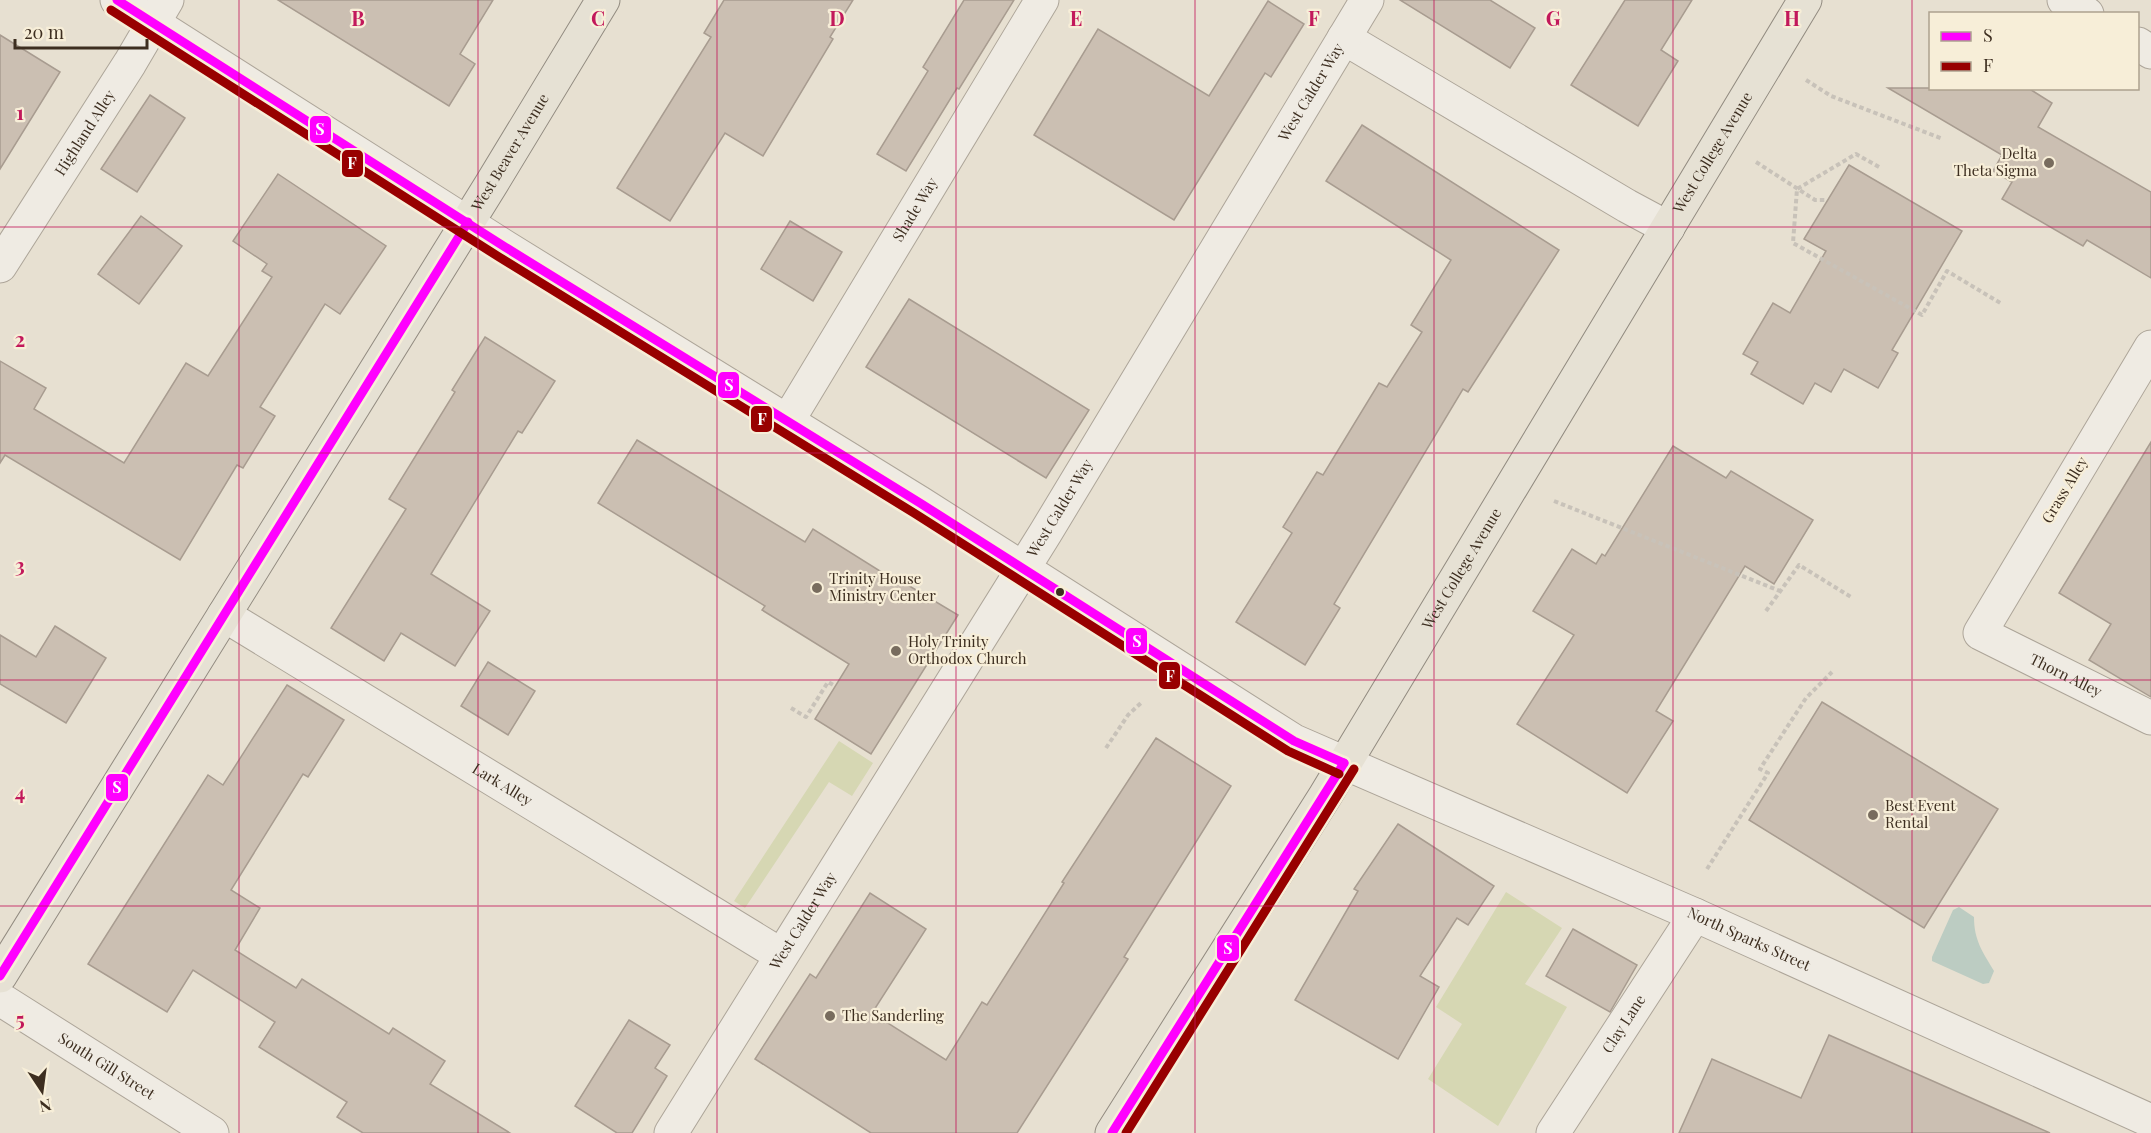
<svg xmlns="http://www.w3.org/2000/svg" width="2151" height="1133" viewBox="0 0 2151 1133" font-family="'Playfair Display',serif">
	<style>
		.green { fill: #d6d7b3 }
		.water { fill: #bcccc2 }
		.building { fill: #cbbfb2; stroke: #a89c90; stroke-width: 1.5 }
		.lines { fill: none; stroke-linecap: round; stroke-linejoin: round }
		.minor-casing { stroke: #ada599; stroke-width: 35 }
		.major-casing { stroke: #928b80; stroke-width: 35 }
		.path { stroke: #c8c2b9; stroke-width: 4; stroke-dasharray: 4.5 3; stroke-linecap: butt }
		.minor { stroke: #efebe3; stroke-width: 33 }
		.major { stroke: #e6e1d4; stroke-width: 33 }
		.bus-1-casing { stroke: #f7eed8; stroke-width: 14 }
		.bus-2-casing { stroke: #f7eed8; stroke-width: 14 }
		.bus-1 { stroke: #f0f; stroke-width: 9 }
		.bus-2 { stroke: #980000; stroke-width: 9 }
		.grid { fill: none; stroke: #c2185b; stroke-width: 1.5; stroke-opacity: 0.55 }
		.poi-dot { fill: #786c5e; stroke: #f7eed8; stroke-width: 2 }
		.bus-dot { fill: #3d2e20; stroke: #f7eed8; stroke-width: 2 }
		.labels { text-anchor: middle; stroke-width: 4.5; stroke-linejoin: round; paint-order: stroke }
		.street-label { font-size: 15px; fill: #3d2e20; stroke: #f7eed8 }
		.poi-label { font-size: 15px; fill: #3d2e20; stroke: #f7eed8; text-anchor: start }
		.grid-label { font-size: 20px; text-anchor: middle; font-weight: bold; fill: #c2185b; stroke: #f7eed8; stroke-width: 4.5; stroke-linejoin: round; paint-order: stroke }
		.line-badge { stroke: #f7eed8; stroke-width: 2 }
		.badge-label { font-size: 16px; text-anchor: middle; font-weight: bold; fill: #fff }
	</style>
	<rect width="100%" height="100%" fill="#e7e0d1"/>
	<g class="green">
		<polygon points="839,741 873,763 852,796 829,782 745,908 734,901"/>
		<polygon points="1506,892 1562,928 1525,984 1567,1007 1498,1126 1428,1079 1462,1024 1436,1007"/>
	</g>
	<path class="water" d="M1959 907 1974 917C1974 941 1983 952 1994 971L1989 983 1983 984 1932 961V957L1953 910Z"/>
	<g class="building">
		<polygon points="278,0 493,0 460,54 475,64 449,106"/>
		<polygon points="724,0 853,0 830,37 833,39 763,156 725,133 670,221 617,188 711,37 704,33"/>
		<polygon points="964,0 1014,0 959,89 957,88 906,171 877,154 928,71 923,67"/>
		<polygon points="1400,0 1490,0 1535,28 1510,68"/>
		<polygon points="1625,0 1692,0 1661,50 1678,61 1638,126 1571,85"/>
		<polygon points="1268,1 1304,24 1271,77 1265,73 1174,220 1034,135 1098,29 1209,96"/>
		<polygon points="0,35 60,72 0,169"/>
		<polygon points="1888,88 2028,88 2052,103 2038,127 2151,192 2151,278 2087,240 2083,246 2002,199 2012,182 1993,171 2002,155"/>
		<polygon points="150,95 185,118 137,192 101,169"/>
		<polygon points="1362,125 1559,250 1468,392 1463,389 1334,604 1340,608 1305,665 1236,622 1292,533 1283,527 1317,472 1323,475 1379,383 1387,387 1422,332 1411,325 1451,260 1326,181"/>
		<polygon points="1849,165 1962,231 1892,350 1898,353 1878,388 1844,369 1831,392 1815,383 1803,404 1751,374 1758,362 1743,354 1773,303 1790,313 1826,251 1804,239"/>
		<polygon points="278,174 386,246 340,314 325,304 260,407 275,416 243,468 237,465 180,560 5,455 0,463 0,361 46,388 34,409 124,463 186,363 208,376 272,277 262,271 267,264 233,241"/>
		<polygon points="141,216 182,246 139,304 98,274"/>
		<polygon points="790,221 842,252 813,301 761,269"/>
		<polygon points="909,299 1089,410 1046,478 866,367"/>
		<polygon points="485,337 555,381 522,433 518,431 431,574 490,611 455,666 401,633 384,661 331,628 406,509 389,499 455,392 452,390"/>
		<polygon points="637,440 805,542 813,529 899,583 901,581 958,615 871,754 815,719 849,664 762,610 765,606 598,503"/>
		<polygon points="2151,442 2151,697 2089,660 2111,624 2059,593"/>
		<polygon points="1673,446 1726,478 1731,471 1813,520 1774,584 1745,566 1656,711 1673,721 1627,793 1517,724 1574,635 1533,611 1572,549 1596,564 1602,554 1605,556"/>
		<polygon points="55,626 106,658 66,723 0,684 0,635 36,657"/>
		<polygon points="488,662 535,691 508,735 461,706"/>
		<polygon points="287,685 344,720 308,777 303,774 231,890 260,908 235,950 296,988 302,979 389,1034 393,1028 445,1061 430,1084 510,1133 363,1133 337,1117 347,1102 259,1047 275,1022 193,970 167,1012 88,964 208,775 223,785"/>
		<polygon points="1822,702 1998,809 1924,928 1749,820"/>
		<polygon points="1156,738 1231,786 1124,957 1128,959 1017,1133 871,1133 755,1059 810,974 816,978 870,893 926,929 872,1013 946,1060 982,1002 987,1005 1064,883 1062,882"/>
		<polygon points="1398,824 1494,886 1468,925 1457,918 1420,976 1439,987 1398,1059 1295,1000 1358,891 1354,889"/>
		<polygon points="1573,929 1637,965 1610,1012 1546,976"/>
		<polygon points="629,1020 670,1045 655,1068 667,1076 632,1133 617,1133 575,1106"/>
		<polygon points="1829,1035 2050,1133 1679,1133 1712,1059 1801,1098"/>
	</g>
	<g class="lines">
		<defs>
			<g id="minor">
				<path id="s1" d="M117 0 505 247 920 503 1294 741 1695 915 2151 1121"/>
				<polyline points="2064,0 2087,14"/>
				<polyline points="1344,38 1627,206 1668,228"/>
				<polyline points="2138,44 2151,52"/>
				<path id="s2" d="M0 266 130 63 167 0"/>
				<path id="s3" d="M2151 347 1980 633 2151 718"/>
				<path id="s4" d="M787 422 1042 0"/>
				<path id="s5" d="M224 615 781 955"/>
				<path id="s6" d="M0 999 212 1133"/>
				<path id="s7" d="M671 1133 1046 532 1367 0"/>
				<path id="s8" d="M1553 1133 1695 915"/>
			</g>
			<g id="major">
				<path id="s9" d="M0 976 492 183 603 0"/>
				<path id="s10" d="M1112 1133 1325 796 1805 0"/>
			</g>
		</defs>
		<use href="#minor" class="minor-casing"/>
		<use href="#major" class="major-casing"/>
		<g class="path">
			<polyline points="1806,80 1831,96 1943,139"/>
			<polyline points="1756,162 1815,200 1827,200"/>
			<polyline points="1879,167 1856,154 1797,189 1793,243 1922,315 1947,271 2002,304"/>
			<polyline points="1554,501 1780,591"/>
			<polyline points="1766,611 1799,565 1851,597"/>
			<polyline points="791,708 806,717 828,682 835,686"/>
			<polyline points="1106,748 1128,715 1142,702"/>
			<polyline points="1707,869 1768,773 1760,769 1806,698 1832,672"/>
		</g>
		<use href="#minor" class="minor"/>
		<use href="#major" class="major"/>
		<defs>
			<g id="bus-1">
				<polyline points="117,0 505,247 920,503 1294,741 1344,763"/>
				<polyline points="0,976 468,222"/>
				<polyline points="1112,1133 1344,763"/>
			</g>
			<g id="bus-2">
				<polyline points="111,10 499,257 914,513 1288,751 1339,774"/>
				<polyline points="1126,1133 1354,769"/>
			</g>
		</defs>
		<use href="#bus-1" class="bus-1-casing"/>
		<use href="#bus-2" class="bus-2-casing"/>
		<use href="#bus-1" class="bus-1"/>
		<use href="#bus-2" class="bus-2"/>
	</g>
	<path class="grid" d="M239 0V1133M478 0V1133M717 0V1133M956 0V1133M1195 0V1133M1434 0V1133M1673 0V1133M1912 0V1133M0 227H2151M0 453H2151M0 680H2151M0 906H2151"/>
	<g class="poi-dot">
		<circle cx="2049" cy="163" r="6"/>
		<circle cx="817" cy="588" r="6"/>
		<circle cx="896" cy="651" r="6"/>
		<circle cx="1873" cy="815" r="6"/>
		<circle cx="830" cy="1016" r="6"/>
	</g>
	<circle class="bus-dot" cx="1060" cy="592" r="5"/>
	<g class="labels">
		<g class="street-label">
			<text dy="5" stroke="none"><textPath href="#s7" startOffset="1222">West Calder Way</textPath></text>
			<text dy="5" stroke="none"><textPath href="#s2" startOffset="158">Highland Alley</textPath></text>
			<text dy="5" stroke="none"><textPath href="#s9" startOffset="969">West Beaver Avenue</textPath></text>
			<text dy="5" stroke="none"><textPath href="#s10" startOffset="1150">West College Avenue</textPath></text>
			<text dy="5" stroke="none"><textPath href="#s4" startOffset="248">Shade Way</textPath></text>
			<text transform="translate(2065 490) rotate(-59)" y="5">Grass Alley</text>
			<text dy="5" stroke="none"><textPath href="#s7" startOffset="736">West Calder Way</textPath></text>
			<text dy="5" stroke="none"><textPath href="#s10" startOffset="664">West College Avenue</textPath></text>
			<text dy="5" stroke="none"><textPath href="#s3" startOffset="429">Thorn Alley</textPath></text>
			<text dy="5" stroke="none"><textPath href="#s5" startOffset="326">Lark Alley</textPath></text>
			<text dy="5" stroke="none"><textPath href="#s7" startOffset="250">West Calder Way</textPath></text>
			<text dy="5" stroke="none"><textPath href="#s1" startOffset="1887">North Sparks Street</textPath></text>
			<text dy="5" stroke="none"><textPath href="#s8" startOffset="130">Clay Lane</textPath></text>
			<text dy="5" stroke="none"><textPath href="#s6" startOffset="126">South Gill Street</textPath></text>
		</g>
		<g class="poi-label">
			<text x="2037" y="159" text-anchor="end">Delta<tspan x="2037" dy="17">Theta Sigma</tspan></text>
			<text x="829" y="584">Trinity House<tspan x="829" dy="17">Ministry Center</tspan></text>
			<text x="908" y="647">Holy Trinity<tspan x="908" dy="17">Orthodox Church</tspan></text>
			<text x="1885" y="811">Best Event<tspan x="1885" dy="17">Rental</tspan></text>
			<text x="842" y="1021">The Sanderling</text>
		</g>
	</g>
	<g class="grid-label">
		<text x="358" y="26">B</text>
		<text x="598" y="26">C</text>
		<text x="837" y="26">D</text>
		<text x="1076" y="26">E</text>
		<text x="1314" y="26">F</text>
		<text x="1553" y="26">G</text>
		<text x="1792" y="26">H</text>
		<text x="20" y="120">1</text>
		<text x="20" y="347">2</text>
		<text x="20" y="573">3</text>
		<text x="20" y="800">4</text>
		<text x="20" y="1027">5</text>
	</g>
	<g class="line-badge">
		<rect x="309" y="115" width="23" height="29" rx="6" fill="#f0f"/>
		<rect x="341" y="149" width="23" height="29" rx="6" fill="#980000"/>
		<rect x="717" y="371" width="23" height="28" rx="6" fill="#f0f"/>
		<rect x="750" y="405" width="23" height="28" rx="6" fill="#980000"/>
		<rect x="1125" y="627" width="23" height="28" rx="6" fill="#f0f"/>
		<rect x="1158" y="661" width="23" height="29" rx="6" fill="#980000"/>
		<rect x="105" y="773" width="24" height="29" rx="6" fill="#f0f"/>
		<rect x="1216" y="934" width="24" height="28" rx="6" fill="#f0f"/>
	</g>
	<g class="badge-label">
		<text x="320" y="135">S</text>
		<text x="352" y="169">F</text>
		<text x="729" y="391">S</text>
		<text x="762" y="425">F</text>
		<text x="1137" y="647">S</text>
		<text x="1170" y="682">F</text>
		<text x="117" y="793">S</text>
		<text x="1228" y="954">S</text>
	</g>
	<rect x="1929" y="12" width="210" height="78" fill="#f7eed8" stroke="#ada18e" stroke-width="1.5"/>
	<rect x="1941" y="32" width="30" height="9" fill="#ff00ff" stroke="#ada18e" stroke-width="1.5"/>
	<text x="1983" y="42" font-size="18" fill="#3d2e20">S</text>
	<rect x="1941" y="62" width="30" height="9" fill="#980000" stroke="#ada18e" stroke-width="1.5"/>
	<text x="1983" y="72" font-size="18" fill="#3d2e20">F</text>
	<g transform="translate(42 1091) rotate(167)" stroke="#f7eed8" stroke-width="4.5" paint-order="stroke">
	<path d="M0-4.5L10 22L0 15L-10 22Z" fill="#3d2e20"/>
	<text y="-9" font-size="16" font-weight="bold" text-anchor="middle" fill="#3d2e20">N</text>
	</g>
	<path d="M15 39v9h132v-9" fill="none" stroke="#3d2e20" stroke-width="3"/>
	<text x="24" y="39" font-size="18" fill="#3d2e20" stroke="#f7eed8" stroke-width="4.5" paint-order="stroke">20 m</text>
</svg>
